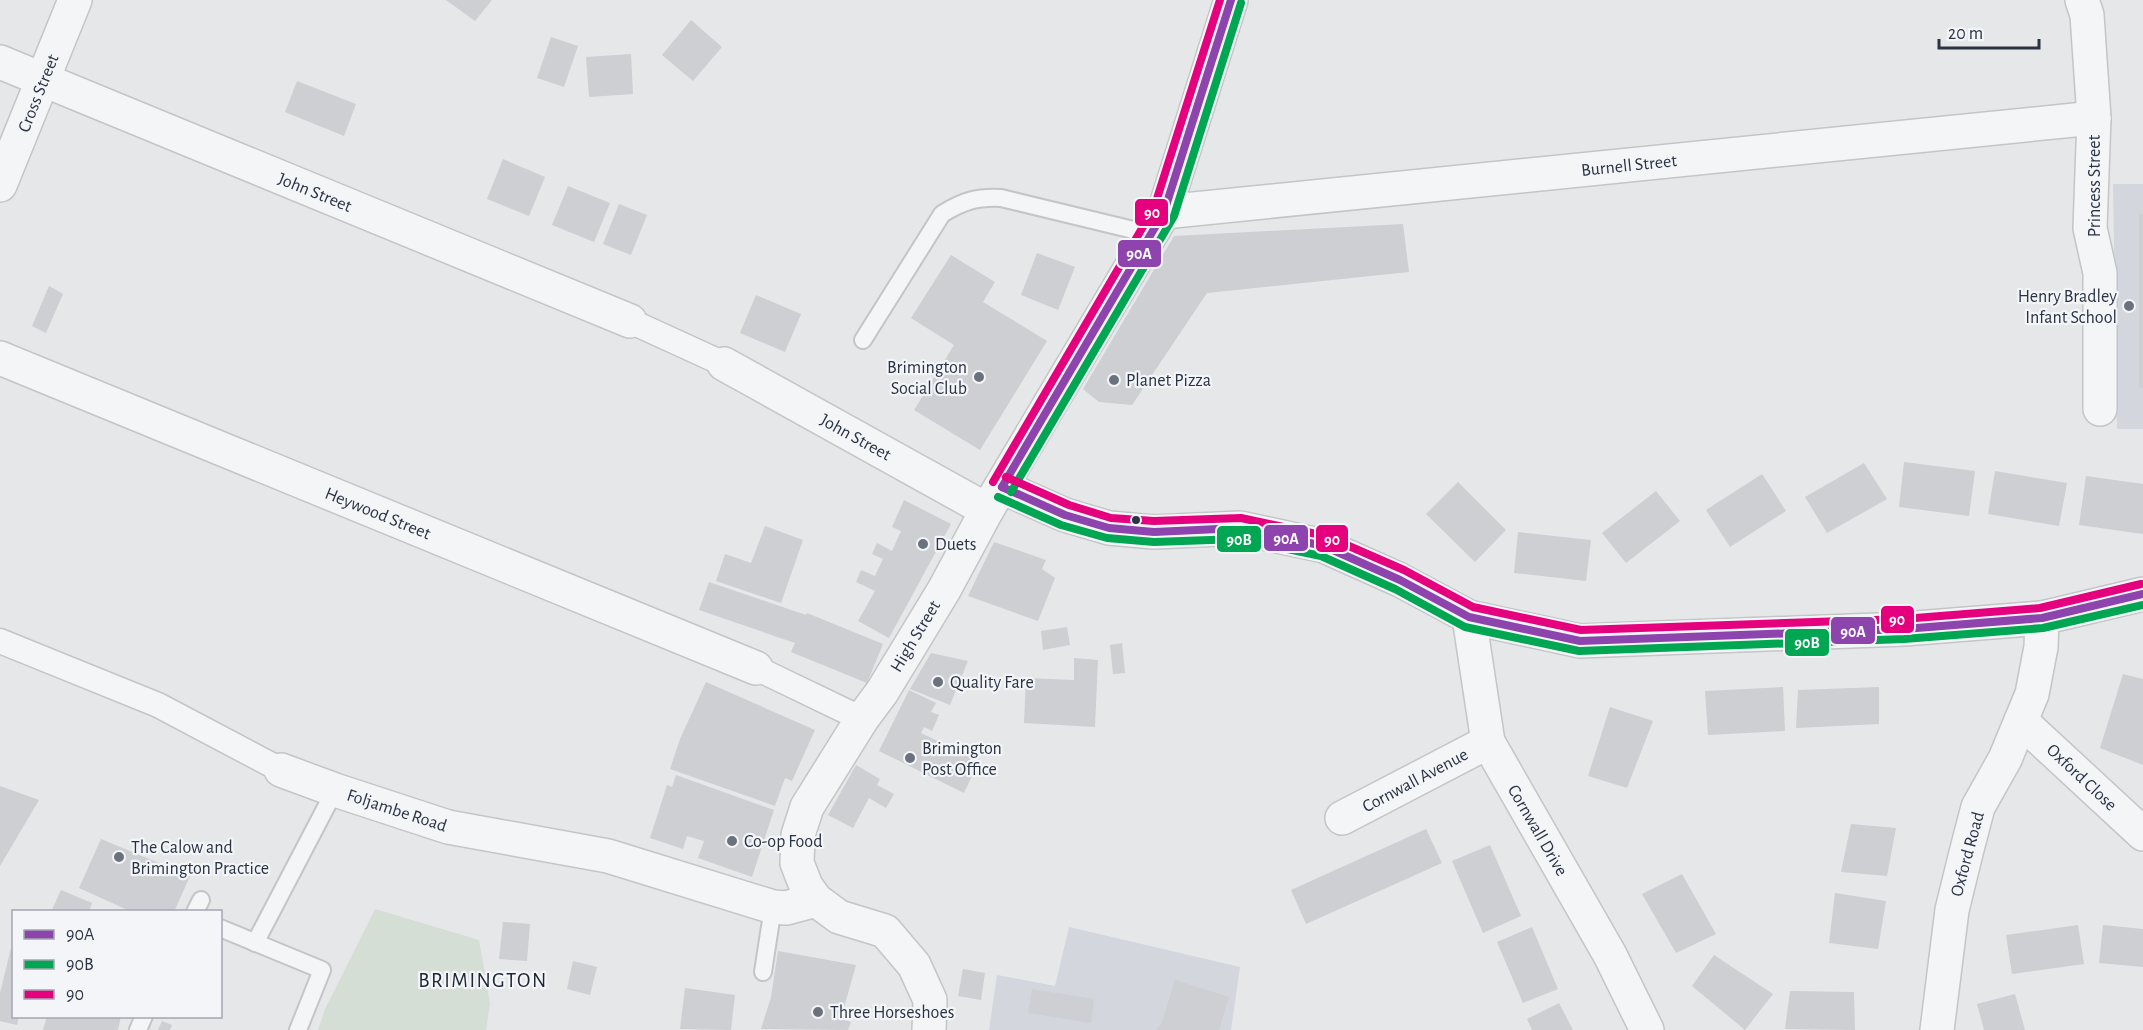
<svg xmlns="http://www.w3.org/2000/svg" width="2143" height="1030" viewBox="0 0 2143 1030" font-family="'Alegreya Sans',sans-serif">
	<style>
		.built { fill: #d3d6dc }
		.green { fill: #d5ded5 }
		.building { fill: #cdcfd2 }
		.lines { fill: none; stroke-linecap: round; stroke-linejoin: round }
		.service-casing { stroke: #c3c5c7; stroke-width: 20 }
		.pedestrian-casing { stroke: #c3c5c7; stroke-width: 27 }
		.minor-casing { stroke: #c3c5c7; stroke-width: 36 }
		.tertiary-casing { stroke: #c3c5c7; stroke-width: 36 }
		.service { stroke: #f4f5f6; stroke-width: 16 }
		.pedestrian { stroke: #f4f5f6; stroke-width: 24 }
		.minor { stroke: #f4f5f6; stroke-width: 33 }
		.tertiary { stroke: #f4f5f6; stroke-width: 33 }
		.bus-1-casing { stroke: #f3f5f8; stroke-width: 12 }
		.bus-2-casing { stroke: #f3f5f8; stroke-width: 12 }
		.bus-3-casing { stroke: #f3f5f8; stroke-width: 12 }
		.bus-1 { stroke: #8e44ad; stroke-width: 8 }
		.bus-2 { stroke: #00a651; stroke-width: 8 }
		.bus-3 { stroke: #e5007d; stroke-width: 8 }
		.poi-dot { fill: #6b727e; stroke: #f3f5f8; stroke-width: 2 }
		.bus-dot { fill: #2a3344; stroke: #f3f5f8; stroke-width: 2 }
		.labels { text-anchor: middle; stroke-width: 4.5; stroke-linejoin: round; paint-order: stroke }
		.street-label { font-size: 18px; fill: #2a3344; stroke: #f3f5f8 }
		.poi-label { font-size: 18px; fill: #2a3344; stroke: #f3f5f8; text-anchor: start }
		.quarter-label { font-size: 21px; letter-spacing: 1.5px; fill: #1c2435; stroke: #f3f5f8 }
		.line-badge { stroke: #f3f5f8; stroke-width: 2 }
		.badge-label { font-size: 16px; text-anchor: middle; font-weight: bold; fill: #fff }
	</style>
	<rect width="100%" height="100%" fill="#e5e7e9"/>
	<g class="built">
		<polygon points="2113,184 2143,184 2143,429 2117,429"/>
		<polygon points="1069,927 1240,967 1231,1030 989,1030 997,975 1055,986"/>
	</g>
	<polygon class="green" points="375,909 479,940 490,1003 486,1030 318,1030 325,1009"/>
	<g class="building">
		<polygon points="446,0 492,0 475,21"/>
		<polygon points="691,20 722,47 693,81 662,55"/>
		<polygon points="551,37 578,46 564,87 537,78"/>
		<polygon points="631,54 633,94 589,97 586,57"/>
		<polygon points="297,81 356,104 344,136 285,112"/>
		<polygon points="503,159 545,177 529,216 487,199"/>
		<polygon points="568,186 610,203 594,242 552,225"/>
		<polygon points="619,204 647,215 631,255 603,244"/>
		<rect x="2139" y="214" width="4" height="174"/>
		<polygon points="1403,224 1409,272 1207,293 1132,405 1099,402 1083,389 1174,236"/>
		<polygon points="1037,253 1075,267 1058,310 1021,295"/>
		<polygon points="951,255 995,282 983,302 1047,341 980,450 914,410 954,345 911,318"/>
		<polygon points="49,286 63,294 46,333 32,326"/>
		<polygon points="756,295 801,314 785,352 740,333"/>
		<polygon points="1904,462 1975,471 1969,516 1899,507"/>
		<polygon points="1864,463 1887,499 1827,533 1805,497"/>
		<polygon points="1995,471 2067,483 2059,526 1988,514"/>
		<polygon points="1762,474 1786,511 1730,547 1706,510"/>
		<polygon points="2086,476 2143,484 2143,534 2079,525"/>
		<polygon points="1458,482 1506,530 1475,562 1426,514"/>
		<polygon points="1656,491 1680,521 1626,563 1602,533"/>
		<polygon points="904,500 951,524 889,638 858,621 875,591 856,582 861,570 875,576 883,559 872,554 877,543 892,551 901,531 892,527"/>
		<polygon points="765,526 803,540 781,603 716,581 725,554 751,563"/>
		<polygon points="1518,532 1591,540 1586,581 1514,573"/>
		<polygon points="994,542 1046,560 1042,569 1055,578 1038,621 968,596"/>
		<polygon points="709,582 806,615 807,613 883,644 867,683 791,652 795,643 699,610"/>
		<polygon points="1067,627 1070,645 1043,650 1041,631"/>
		<polygon points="1122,643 1125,673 1113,674 1110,645"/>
		<polygon points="931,653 968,661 950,705 910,689"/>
		<polygon points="1074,658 1098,660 1095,727 1024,723 1026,678 1074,680"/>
		<polygon points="2123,674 2143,679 2143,765 2100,748"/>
		<polygon points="706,682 815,730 792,781 785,778 775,806 670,769 680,739"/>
		<polygon points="1783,687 1785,731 1708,735 1705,691"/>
		<polygon points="1879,687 1879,724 1796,728 1798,690"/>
		<polygon points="909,690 936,703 931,712 939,715 932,731 924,727 921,733 979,761 964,793 879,751"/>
		<polygon points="1610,707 1653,721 1627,788 1588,776"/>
		<polygon points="856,765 880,779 877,785 894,794 886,808 869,798 853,828 828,815"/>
		<polygon points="676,775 774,810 752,877 698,858 704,841 687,836 683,849 650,838 667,785 672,787"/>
		<polygon points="0,786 39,800 0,866"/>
		<polygon points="1851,824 1896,828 1887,876 1841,872"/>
		<polygon points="1426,829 1442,863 1306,924 1291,890"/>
		<polygon points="101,839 190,876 174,912 132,912 79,888"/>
		<polygon points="1490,845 1521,916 1483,933 1452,861"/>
		<polygon points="1682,874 1716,934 1676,953 1642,894"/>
		<polygon points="61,890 92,903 89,912 51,912"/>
		<polygon points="1835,893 1886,901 1878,949 1829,943"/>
		<polygon points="503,922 530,924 527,961 499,959"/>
		<polygon points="2078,925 2084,964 2012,974 2006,935"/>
		<polygon points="2103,925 2143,929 2143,967 2099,963"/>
		<polygon points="1532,927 1558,989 1523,1003 1497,942"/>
		<polygon points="11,948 14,949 14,1016 19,1016 17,1025 0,1021 0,993"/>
		<polygon points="778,951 856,965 841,1018 851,1022 848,1030 761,1029 771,997"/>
		<polygon points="1714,955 1773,994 1745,1030 1692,986"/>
		<polygon points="573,961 597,967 590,995 567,989"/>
		<polygon points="963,969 985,973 981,1000 958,996"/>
		<polygon points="1175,980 1229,997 1219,1030 1157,1030 1159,1025 1161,1025"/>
		<polygon points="685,988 735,995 731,1030 680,1029"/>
		<polygon points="1032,989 1094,999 1091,1023 1028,1013"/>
		<polygon points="1790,991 1854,992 1855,1030 1785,1029"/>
		<polygon points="2015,994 2025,1030 1984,1030 1977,1004"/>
		<polygon points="1559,1003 1573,1030 1532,1030 1527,1019"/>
		<polygon points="47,1016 121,1016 118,1030 43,1030"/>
		<polygon points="162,1021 172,1025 170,1030 158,1030"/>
	</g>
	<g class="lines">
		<defs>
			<g id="service">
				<path d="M863 340 942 214C963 201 976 197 1001 198L1150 234"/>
				<polyline points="195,912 201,900"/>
				<polyline points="220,928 322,970 298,1030"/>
				<polyline points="255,943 335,790"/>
				<polyline points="763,972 773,907"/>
				<polyline points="138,1030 144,1016"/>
			</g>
			<g id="pedestrian">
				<polyline points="630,321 724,364"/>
				<polyline points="0,641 158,705 281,770"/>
				<polyline points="756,668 862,719"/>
			</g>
			<g id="minor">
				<polyline points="2082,0 2087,15 2094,118 2090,228 2100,273 2100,409"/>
				<polyline points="0,62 630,321"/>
				<polyline points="0,185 75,0"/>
				<polyline points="1164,212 2094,118"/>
				<polyline points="0,358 756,668"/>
				<polyline points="724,364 987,510"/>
				<polyline points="1002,487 1065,515 1109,528 1154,532 1240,528 1324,546 1400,580 1469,617 1580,641 1904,629 2042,618 2143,594"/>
				<polyline points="1469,617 1488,742 1610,955 1647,1030"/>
				<polyline points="2021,721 2143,834"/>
				<polyline points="281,770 335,790 448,827 608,856 773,907 786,908 816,900"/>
				<polyline points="1342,818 1488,742"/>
				<polyline points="1937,1030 1952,910 1966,853 1978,807 2005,759 2032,694 2041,647 2042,618"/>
			</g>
			<polyline id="tertiary" points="929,1030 930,1000 914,965 885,931 839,917 816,900 806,886 797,863 798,835 807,807 862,719 882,692 944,590 987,510 1164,212 1231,0"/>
		</defs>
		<use href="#service" class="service-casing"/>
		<use href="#pedestrian" class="pedestrian-casing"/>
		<use href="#minor" class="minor-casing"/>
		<use href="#tertiary" class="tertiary-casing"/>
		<use href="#service" class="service"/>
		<use href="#pedestrian" class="pedestrian"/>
		<use href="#minor" class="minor"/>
		<use href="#tertiary" class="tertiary"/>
		<defs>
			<g id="bus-1">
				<polyline points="1002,487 1065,515 1109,528 1154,532 1240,528 1324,546 1400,580 1469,617 1580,641 1904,629 2042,618 2143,594"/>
				<polyline points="1002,487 1164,212 1231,0"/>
			</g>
			<g id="bus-2">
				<polyline points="1011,492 1174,216 1241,3"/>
				<polyline points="998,497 1061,525 1107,538 1154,542 1239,539 1321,556 1395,589 1465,627 1579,651 1904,639 2043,628 2143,605"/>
			</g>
			<g id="bus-3">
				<polyline points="1006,477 1069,505 1111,518 1154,521 1241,518 1326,536 1404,570 1473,607 1581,630 1903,619 2040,608 2141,584"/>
				<polyline points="993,482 1154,208 1220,0"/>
			</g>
		</defs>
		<use href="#bus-1" class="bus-1-casing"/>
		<use href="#bus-2" class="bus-2-casing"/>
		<use href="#bus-3" class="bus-3-casing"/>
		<use href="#bus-1" class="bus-1"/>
		<use href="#bus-2" class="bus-2"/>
		<use href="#bus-3" class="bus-3"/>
	</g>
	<g class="poi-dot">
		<circle cx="2129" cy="306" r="6"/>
		<circle cx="979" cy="377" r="6"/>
		<circle cx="1114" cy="380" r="6"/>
		<circle cx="923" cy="544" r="6"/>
		<circle cx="938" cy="682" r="6"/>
		<circle cx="910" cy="758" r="6"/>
		<circle cx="732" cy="841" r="6"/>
		<circle cx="119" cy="857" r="6"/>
		<circle cx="818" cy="1012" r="6"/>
	</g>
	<circle class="bus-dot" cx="1136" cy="520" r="5"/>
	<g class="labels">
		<g class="street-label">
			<text transform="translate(38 93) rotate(-68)" y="6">Cross Street</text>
			<text transform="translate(1629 165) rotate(-6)" y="6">Burnell Street</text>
			<text transform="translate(2094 186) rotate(-90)" y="6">Princess Street</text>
			<text transform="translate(315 192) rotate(22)" y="6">John Street</text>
			<text transform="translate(856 437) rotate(29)" y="6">John Street</text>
			<text transform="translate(378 513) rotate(22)" y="6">Heywood Street</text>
			<text transform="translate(915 636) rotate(-59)" y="6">High Street</text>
			<text transform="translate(2082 777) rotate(43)" y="6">Oxford Close</text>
			<text transform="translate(1415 780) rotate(-28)" y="6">Cornwall Avenue</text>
			<text transform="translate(397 810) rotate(18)" y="6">Foljambe Road</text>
			<text transform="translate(1538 830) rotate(60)" y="6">Cornwall Drive</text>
			<text transform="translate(1967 854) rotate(-75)" y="6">Oxford Road</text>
		</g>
		<g class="poi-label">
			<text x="2117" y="302" text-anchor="end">Henry Bradley<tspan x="2117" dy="21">Infant School</tspan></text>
			<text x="967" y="373" text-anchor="end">Brimington<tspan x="967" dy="21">Social Club</tspan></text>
			<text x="1126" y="386">Planet Pizza</text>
			<text x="935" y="550">Duets</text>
			<text x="950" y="688">Quality Fare</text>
			<text x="922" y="754">Brimington<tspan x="922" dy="21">Post Office</tspan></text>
			<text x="744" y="847">Co-op Food</text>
			<text x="131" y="853">The Calow and<tspan x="131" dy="21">Brimington Practice</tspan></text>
			<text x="830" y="1018">Three Horseshoes</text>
		</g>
		<g class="quarter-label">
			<text x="483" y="987">BRIMINGTON</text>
		</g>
	</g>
	<g class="line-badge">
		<rect x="1134" y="198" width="35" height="29" rx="6" fill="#e5007d"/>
		<rect x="1117" y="239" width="45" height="29" rx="6" fill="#8e44ad"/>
		<rect x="1263" y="524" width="46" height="28" rx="6" fill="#8e44ad"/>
		<rect x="1315" y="524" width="34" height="29" rx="6" fill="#e5007d"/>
		<rect x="1216" y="525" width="46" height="28" rx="6" fill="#00a651"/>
		<rect x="1880" y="605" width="35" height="29" rx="6" fill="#e5007d"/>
		<rect x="1830" y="616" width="46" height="29" rx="6" fill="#8e44ad"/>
		<rect x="1784" y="628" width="46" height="29" rx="6" fill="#00a651"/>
	</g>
	<g class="badge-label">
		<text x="1152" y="218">90</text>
		<text x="1139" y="259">90A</text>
		<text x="1286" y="544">90A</text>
		<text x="1332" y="545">90</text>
		<text x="1239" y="545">90B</text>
		<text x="1897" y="625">90</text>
		<text x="1853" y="637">90A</text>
		<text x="1807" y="648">90B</text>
	</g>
	<rect x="12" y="910" width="210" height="108" fill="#f3f5f8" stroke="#a3a7b0" stroke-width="1.5"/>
	<rect x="24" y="930" width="30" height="9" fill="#8e44ad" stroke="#a3a7b0" stroke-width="1.5"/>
	<text x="66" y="940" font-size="18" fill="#2a3344">90A</text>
	<rect x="24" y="960" width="30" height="9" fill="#00a651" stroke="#a3a7b0" stroke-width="1.5"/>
	<text x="66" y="970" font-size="18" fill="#2a3344">90B</text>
	<rect x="24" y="990" width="30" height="9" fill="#e5007d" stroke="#a3a7b0" stroke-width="1.5"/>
	<text x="66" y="1000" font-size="18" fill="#2a3344">90</text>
	<path d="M1939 39v9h100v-9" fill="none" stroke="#2a3344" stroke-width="3"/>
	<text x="1948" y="39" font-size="18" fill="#2a3344" stroke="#f3f5f8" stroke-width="4.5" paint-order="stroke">20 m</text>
</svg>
